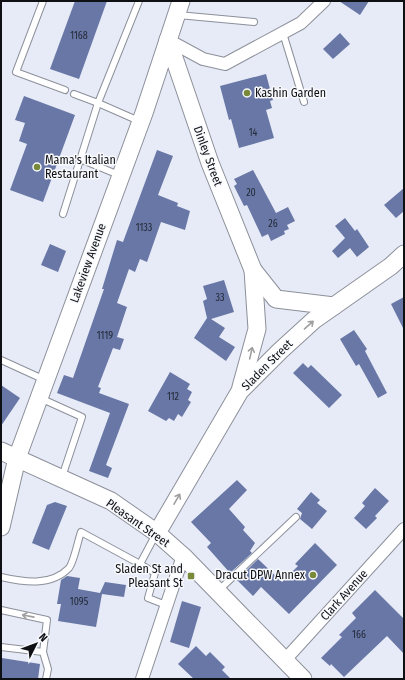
<svg xmlns="http://www.w3.org/2000/svg" width="405" height="680" viewBox="0 0 405 680" font-family="'Fira Sans Condensed',sans-serif">
	<style>
		.building { fill: #6877a5 }
		.lines { fill: none; stroke-linecap: round; stroke-linejoin: round }
		.lane-casing { stroke: #8c909a; stroke-width: 8 }
		.street-casing { stroke: #8c909a; stroke-width: 14 }
		.secondary-casing { stroke: #8c909a; stroke-width: 19 }
		.lane { stroke: #fff; stroke-width: 6 }
		.street { stroke: #fff; stroke-width: 12 }
		.secondary { stroke: #fff; stroke-width: 17 }
		.oneway { stroke: #9f9fa1 }
		.poi-dot { fill: #788939; stroke: #f7f9fd; stroke-width: 1.5 }
		.labels { text-anchor: middle; stroke-width: 3; stroke-linejoin: round; paint-order: stroke }
		.number-label { font-size: 10px; fill: #242a38 }
		.poi-label { font-size: 12px; fill: #0e1013; stroke: #f7f9fd; text-anchor: start }
		.street-label { font-size: 12px; fill: #0e1013; stroke: #f7f9fd }
	</style>
	<rect width="100%" height="100%" fill="#e7ebf7"/>
	<g class="building">
		<polygon points="75,1 107,1 79,79 50,69"/>
		<polygon points="339,1 369,1 360,15"/>
		<polygon points="340,33 350,44 333,59 323,49"/>
		<polygon points="266,74 273,100 270,101 272,108 266,110 274,138 239,148 231,119 229,120 220,86"/>
		<polygon points="24,96 75,115 43,202 10,190 27,144 19,141 25,123 15,120"/>
		<polygon points="157,150 173,156 158,195 178,203 177,206 190,211 185,230 161,222 147,262 140,259 135,272 129,269 117,303 127,307 117,337 124,339 120,350 113,348 98,387 101,388 99,393 129,404 106,465 112,468 108,478 89,471 110,413 57,393 64,375 73,378 104,289 102,289 117,240 123,242"/>
		<polygon points="253,170 276,213 288,207 295,221 287,225 289,229 284,231 285,234 271,241 268,234 262,237 247,205 244,206 234,186 237,184 234,179"/>
		<polygon points="404,188 404,211 396,218 384,205"/>
		<polygon points="345,218 355,231 357,229 369,247 357,257 350,248 338,258 332,251 345,238 335,226"/>
		<polygon points="50,244 66,251 58,272 41,265"/>
		<polygon points="224,280 234,312 211,319 225,328 219,337 235,347 226,361 194,338 207,318 203,301 207,299 203,286"/>
		<polygon points="404,297 404,330 391,304"/>
		<polygon points="354,330 367,349 365,351 387,393 378,398 359,364 356,366 340,339"/>
		<polygon points="303,363 308,368 311,365 342,395 329,408 293,373"/>
		<polygon points="170,372 190,384 187,389 192,392 188,400 191,402 182,417 178,414 174,421 169,418 166,421 148,411"/>
		<polygon points="1,385 20,398 1,426"/>
		<polygon points="237,480 247,490 229,509 245,527 243,530 255,543 250,551 252,553 230,573 207,547 211,543 191,522"/>
		<polygon points="375,488 389,501 375,516 377,518 366,529 354,518 365,506 362,503"/>
		<polygon points="311,492 320,500 317,503 327,511 312,529 300,519 302,513 297,509"/>
		<polygon points="55,502 67,506 49,550 32,543 47,505"/>
		<polygon points="315,543 337,565 289,614 261,587 253,596 237,580 258,559 282,582 298,566 295,564"/>
		<polygon points="67,576 80,578 78,589 100,593 105,582 126,585 124,597 102,594 96,627 58,621 61,604 57,604 61,580"/>
		<polygon points="375,590 404,619 404,654 387,636 344,677 331,664 330,666 321,658 342,637 339,635 356,618 352,613"/>
		<polygon points="182,601 201,607 189,648 170,642"/>
		<polygon points="196,646 206,656 210,652 225,667 222,670 231,679 194,679 178,664"/>
		<polygon points="2,658 40,664 38,679 1,678"/>
	</g>
	<g class="lines">
		<defs>
			<g id="lane">
				<polyline points="43,1 16,72 65,90"/>
				<polyline points="139,1 98,103 139,121"/>
				<polyline points="178,15 254,22"/>
				<polyline points="283,33 304,102"/>
				<polyline points="80,159 119,175"/>
				<polyline points="63,214 98,103 74,94"/>
				<polyline points="1,360 45,380"/>
				<polyline points="40,398 82,417 62,477"/>
				<polyline points="156,534 140,564 155,573 148,598 166,605"/>
				<path d="M1 577C23 582 51 587 69 568 74 562 78 540 81 532L140 564"/>
				<polyline points="218,591 296,517"/>
				<polyline points="1,610 47,620 43,652 1,647"/>
				<polyline points="43,652 48,669 46,679"/>
			</g>
			<g id="street">
				<polyline points="168,40 203,59 225,64 301,23 324,1"/>
				<polyline points="284,661 404,529"/>
				<polyline points="142,679 183,556"/>
			</g>
			<g id="secondary">
				<polyline points="168,40 210,163 253,270 276,299 334,306"/>
				<polyline points="241,387 257,329 253,270"/>
				<polyline points="1,451 111,501 157,533 183,556 303,679"/>
				<polyline points="1,527 17,458 144,113 181,1"/>
				<polyline points="157,533 240,391 280,351 314,320 391,266 404,254"/>
			</g>
		</defs>
		<use href="#lane" class="lane-casing"/>
		<use href="#street" class="street-casing"/>
		<use href="#secondary" class="secondary-casing"/>
		<use href="#lane" class="lane"/>
		<use href="#street" class="street"/>
		<use href="#secondary" class="secondary"/>
	</g>
	<defs><path id="oneway-shaft" d="M-6 0H5M1.5-3L5.5 0L1.5 3" fill="none" stroke-width="1.6" stroke-linecap="round" stroke-linejoin="round"/></defs>
	<g class="oneway">
		<use href="#oneway-shaft" transform="translate(309 325) rotate(-41)"/>
		<use href="#oneway-shaft" transform="translate(251 353) rotate(-77)"/>
		<use href="#oneway-shaft" transform="translate(177 499) rotate(-60)"/>
		<use href="#oneway-shaft" transform="translate(28 616) rotate(-169)"/>
	</g>
	<g class="poi-dot">
		<circle cx="247" cy="93" r="4"/>
		<circle cx="37" cy="167" r="4"/>
		<circle cx="313" cy="575" r="4"/>
		<rect x="187" y="572" width="8" height="8" rx="2"/>
	</g>
	<g class="labels">
		<g class="number-label">
			<text x="79" y="39">1168</text>
			<text x="253" y="136">14</text>
			<text x="251" y="196">20</text>
			<text x="273" y="227">26</text>
			<text x="144" y="231">1133</text>
			<text x="220" y="301">33</text>
			<text x="105" y="339">1119</text>
			<text x="173" y="400">112</text>
			<text x="79" y="605">1095</text>
			<text x="359" y="638">166</text>
		</g>
		<g class="poi-label">
			<text x="255" y="97">Kashin Garden</text>
			<text x="45" y="164">Mama's Italian<tspan x="45" dy="14">Restaurant</tspan></text>
			<text x="183" y="573" text-anchor="end">Sladen St and<tspan x="183" dy="14">Pleasant St</tspan></text>
			<text x="305" y="579" text-anchor="end">Dracut DPW Annex</text>
		</g>
		<g class="street-label">
			<text transform="translate(208 156) rotate(70)" y="4">Dinley Street</text>
			<text transform="translate(88 263) rotate(-70)" y="4">Lakeview Avenue</text>
			<text transform="translate(267 365) rotate(-45)" y="4">Sladen Street</text>
			<text transform="translate(138 523) rotate(35)" y="4">Pleasant Street</text>
			<text transform="translate(344 595) rotate(-48)" y="4">Clark Avenue</text>
		</g>
	</g>
	<rect width="405" height="680" fill="none" stroke="#0e1013" stroke-width="4"/>
	<g transform="translate(36 644) rotate(48)" stroke="#f7f9fd" stroke-width="3" paint-order="stroke">
	<path d="M0-3L7 15L0 10L-7 15Z" fill="#0e1013"/>
	<text y="-6" font-size="11" font-weight="bold" text-anchor="middle" fill="#0e1013">N</text>
	</g>
</svg>
